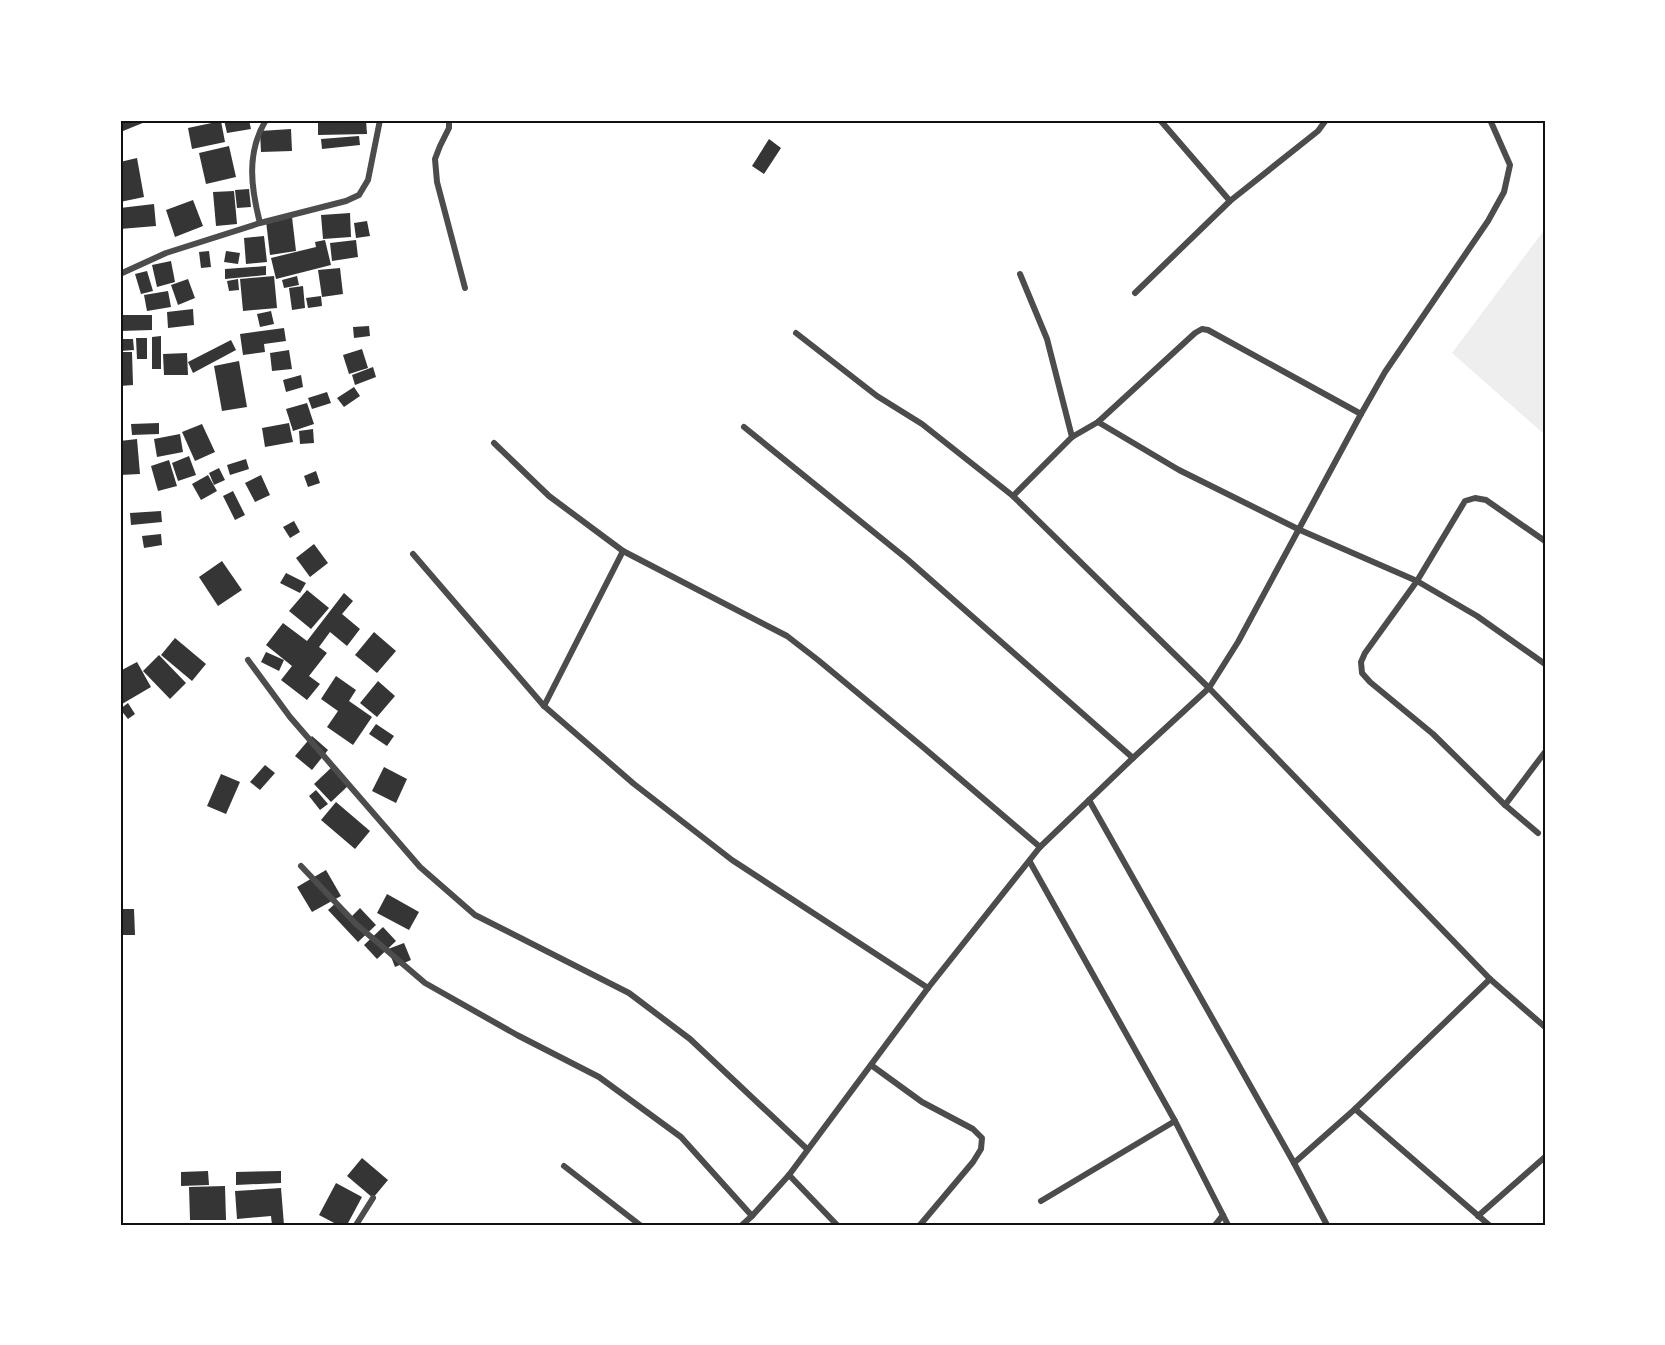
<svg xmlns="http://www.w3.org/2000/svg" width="1665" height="1345" viewBox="0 0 1665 1345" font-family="'IBM Plex Serif',serif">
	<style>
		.green { fill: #eee }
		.building { fill: #353535 }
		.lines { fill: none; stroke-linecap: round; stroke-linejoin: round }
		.minor { stroke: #4c4c4c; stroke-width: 6 }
		.neatline { fill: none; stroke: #111; stroke-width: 2 }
	</style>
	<rect width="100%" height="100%" fill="#fff"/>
	<polygon class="green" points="1545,229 1545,435 1452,353"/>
	<g class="building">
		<polygon points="120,120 150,120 123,131"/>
		<polygon points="224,120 249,120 251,129 227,133"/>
		<polygon points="318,120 366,120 367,134 318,135"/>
		<polygon points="221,121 225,142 192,149 188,128"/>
		<polygon points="291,129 292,151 261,152 260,131"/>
		<polygon points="359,136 360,145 322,149 321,139"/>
		<polygon points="769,139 781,148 764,174 752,166"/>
		<polygon points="229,146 236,177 206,184 199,153"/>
		<polygon points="137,158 144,197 120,202 120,162"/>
		<polygon points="249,189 251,207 237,208 235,190"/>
		<polygon points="234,191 237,224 216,226 213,192"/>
		<polygon points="193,200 203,226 175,237 166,210"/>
		<polygon points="154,204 156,226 120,229 120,208"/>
		<polygon points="350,213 351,237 323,239 321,215"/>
		<polygon points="292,217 296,251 270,255 266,221"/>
		<polygon points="367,221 370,236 356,238 354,223"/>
		<polygon points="264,236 267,262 246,264 244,238"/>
		<polygon points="325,240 331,265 276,279 271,258 316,247 315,242"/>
		<polygon points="356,240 358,257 332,261 330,243"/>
		<polygon points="209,251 211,267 201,268 199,252"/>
		<polygon points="226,251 240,253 238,264 224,262"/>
		<polygon points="171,261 175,282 157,287 152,265"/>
		<polygon points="266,266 266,275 225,279 225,269"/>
		<polygon points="340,268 343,294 322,297 318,270"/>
		<polygon points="147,271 153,291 141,294 135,274"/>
		<polygon points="274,276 277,308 243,311 240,279"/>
		<polygon points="297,276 299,285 284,288 282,280"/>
		<polygon points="188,279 195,298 178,305 171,285"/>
		<polygon points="238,279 239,290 229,291 227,281"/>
		<polygon points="303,286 305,308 292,310 289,288"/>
		<polygon points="168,291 171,307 147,311 144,295"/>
		<polygon points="321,296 322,306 308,308 306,298"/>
		<polygon points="193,309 194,325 168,328 167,312"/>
		<polygon points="271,311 274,324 260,327 257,314"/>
		<polygon points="120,315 152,315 152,330 120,331"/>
		<polygon points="369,326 370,336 354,338 353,327"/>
		<polygon points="284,328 286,341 264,344 265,352 243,355 240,334"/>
		<polygon points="161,336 161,369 152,369 152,337"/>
		<polygon points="136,338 147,338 147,359 137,359"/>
		<polygon points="120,339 133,339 134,350 120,351"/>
		<polygon points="231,340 236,350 193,373 188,362"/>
		<polygon points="362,349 368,368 349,374 343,355"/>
		<polygon points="289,350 292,369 272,371 270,353"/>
		<polygon points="120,352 132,352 133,385 120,386"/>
		<polygon points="187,353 188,375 164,375 163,354"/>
		<polygon points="239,361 247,407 222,411 214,366"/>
		<polygon points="373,367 376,377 355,385 352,375"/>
		<polygon points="301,375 303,387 286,392 283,380"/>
		<polygon points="354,387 360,396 344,407 337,398"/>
		<polygon points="327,392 331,403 312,409 308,398"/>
		<polygon points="307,403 314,424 293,431 286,409"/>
		<polygon points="159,423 159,434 132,435 131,424"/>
		<polygon points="289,423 293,442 265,447 262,428"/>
		<polygon points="202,424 215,452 195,461 182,432"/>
		<polygon points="313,429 314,443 300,444 299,431"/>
		<polygon points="180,434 183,452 157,457 154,439"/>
		<polygon points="137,439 140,474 120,475 120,441"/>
		<polygon points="189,456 196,475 178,481 172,463"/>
		<polygon points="246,459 249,469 230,475 227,465"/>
		<polygon points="169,460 177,486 158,491 151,466"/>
		<polygon points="219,468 225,480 214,485 209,473"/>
		<polygon points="316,471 320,483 308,487 304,476"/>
		<polygon points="208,475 217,491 201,500 192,484"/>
		<polygon points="261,475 270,495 255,502 245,483"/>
		<polygon points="233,491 245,515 235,520 223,496"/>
		<polygon points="161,511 162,522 131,525 130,513"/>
		<polygon points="294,521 300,532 290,538 283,527"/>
		<polygon points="161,534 162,545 144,548 142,536"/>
		<polygon points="314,544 328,563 310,577 296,558"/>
		<polygon points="222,561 242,590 218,606 199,577"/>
		<polygon points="286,573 306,583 300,593 280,583"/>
		<polygon points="307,590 329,608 311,629 289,611"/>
		<polygon points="344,593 353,601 342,614 360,629 347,646 330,632 319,647 327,653 309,676 320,684 307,700 281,680 292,666 266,645 283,623 307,641"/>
		<polygon points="374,632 396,651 377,673 355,655"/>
		<polygon points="175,638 206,664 192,681 161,655"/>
		<polygon points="266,652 284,660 279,671 261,662"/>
		<polygon points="159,655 186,683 170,699 143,671"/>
		<polygon points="137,662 151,687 122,704 120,701 120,671"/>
		<polygon points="336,676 356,690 349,701 372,717 353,745 327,727 338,711 321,699"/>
		<polygon points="378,681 395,696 377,717 360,703"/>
		<polygon points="128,703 135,714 128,719 120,709"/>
		<polygon points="376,724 394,736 387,746 369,734"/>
		<polygon points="312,736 328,750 312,770 295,756"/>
		<polygon points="265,765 275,773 260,790 250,782"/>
		<polygon points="333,766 350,784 331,802 314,784"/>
		<polygon points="384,767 407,779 396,803 372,791"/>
		<polygon points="221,774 240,782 226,814 207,806"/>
		<polygon points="316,790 328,804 320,810 309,796"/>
		<polygon points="336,802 370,831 355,849 321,820"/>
		<polygon points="326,870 341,896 312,912 297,887"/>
		<polygon points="387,894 419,912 409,930 377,913"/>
		<polygon points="337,902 351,917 360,908 376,925 358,942 328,910"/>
		<polygon points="120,909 134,909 135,935 120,935"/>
		<polygon points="383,927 396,941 377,959 364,945"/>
		<polygon points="404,943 411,960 395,967 388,949"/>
		<polygon points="362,1158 388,1180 373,1198 347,1176"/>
		<polygon points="208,1171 209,1185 181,1186 181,1172"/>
		<polygon points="281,1171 281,1183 236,1185 236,1172"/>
		<polygon points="336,1183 362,1197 347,1225 338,1225 319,1215"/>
		<polygon points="225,1186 226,1220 190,1220 189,1187"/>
		<polygon points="281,1188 284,1225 272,1225 271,1216 237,1219 235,1191"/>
	</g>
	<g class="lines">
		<g class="minor">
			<polyline points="449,120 449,128 440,146 435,159 437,182 465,288"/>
			<polyline points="1160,120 1230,201"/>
			<polyline points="1492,120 1491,122 1510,165 1504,192 1488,221 1385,372 1361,414 1208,330 1202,329 1195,333 1098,422 1072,437 1013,496 1209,688 1490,979 1545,1027"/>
			<path d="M260 223C251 188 246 153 266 120"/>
			<polyline points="120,274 166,253 260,223 346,201 359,195 368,180 380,120"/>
			<polyline points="1020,274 1047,339 1072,437"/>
			<polyline points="1135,293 1230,201 1318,131 1326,120"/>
			<polyline points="796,333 877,396 922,424 1013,496"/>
			<polyline points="1098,422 1179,470 1300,530 1417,581 1477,616 1545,664"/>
			<polyline points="744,427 907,559 1133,758"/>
			<polyline points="494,443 549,496 623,551 787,636 818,660 924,748 1040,847"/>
			<polyline points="413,554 544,706 634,784 732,860 928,988"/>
			<polyline points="248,660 290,717 420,867 475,915 629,993 690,1039 807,1149"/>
			<polyline points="544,706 623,551"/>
			<polyline points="1089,800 1294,1163 1327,1225"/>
			<polyline points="1505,805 1545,752"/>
			<polyline points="1538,833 1505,805 1433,734 1370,682 1362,673 1361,662 1365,653 1417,581 1465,501 1475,498 1486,500 1545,541"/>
			<polyline points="1030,862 1175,1121 1228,1225"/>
			<polyline points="301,866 356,924 425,983 517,1035 599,1077 681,1137 752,1216"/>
			<polyline points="871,1065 922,1102 973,1129 982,1138 981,1149 973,1162 920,1225"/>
			<polyline points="1355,1109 1489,1225"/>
			<polyline points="1294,1163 1355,1109 1490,979"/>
			<polyline points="564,1166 640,1225"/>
			<polyline points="789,1175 837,1225"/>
			<polyline points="1041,1201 1175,1121"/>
			<polyline points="1478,1216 1545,1157"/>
			<polyline points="356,1225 373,1198"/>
			<polyline points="742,1225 752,1216 789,1175 928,988 1040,847 1133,758 1209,688 1238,642 1361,414"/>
			<polyline points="1215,1225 1223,1215"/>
		</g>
	</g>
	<rect width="1665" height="1345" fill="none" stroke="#ffffff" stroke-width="243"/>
	<rect x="122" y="122" width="1422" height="1102" class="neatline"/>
</svg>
